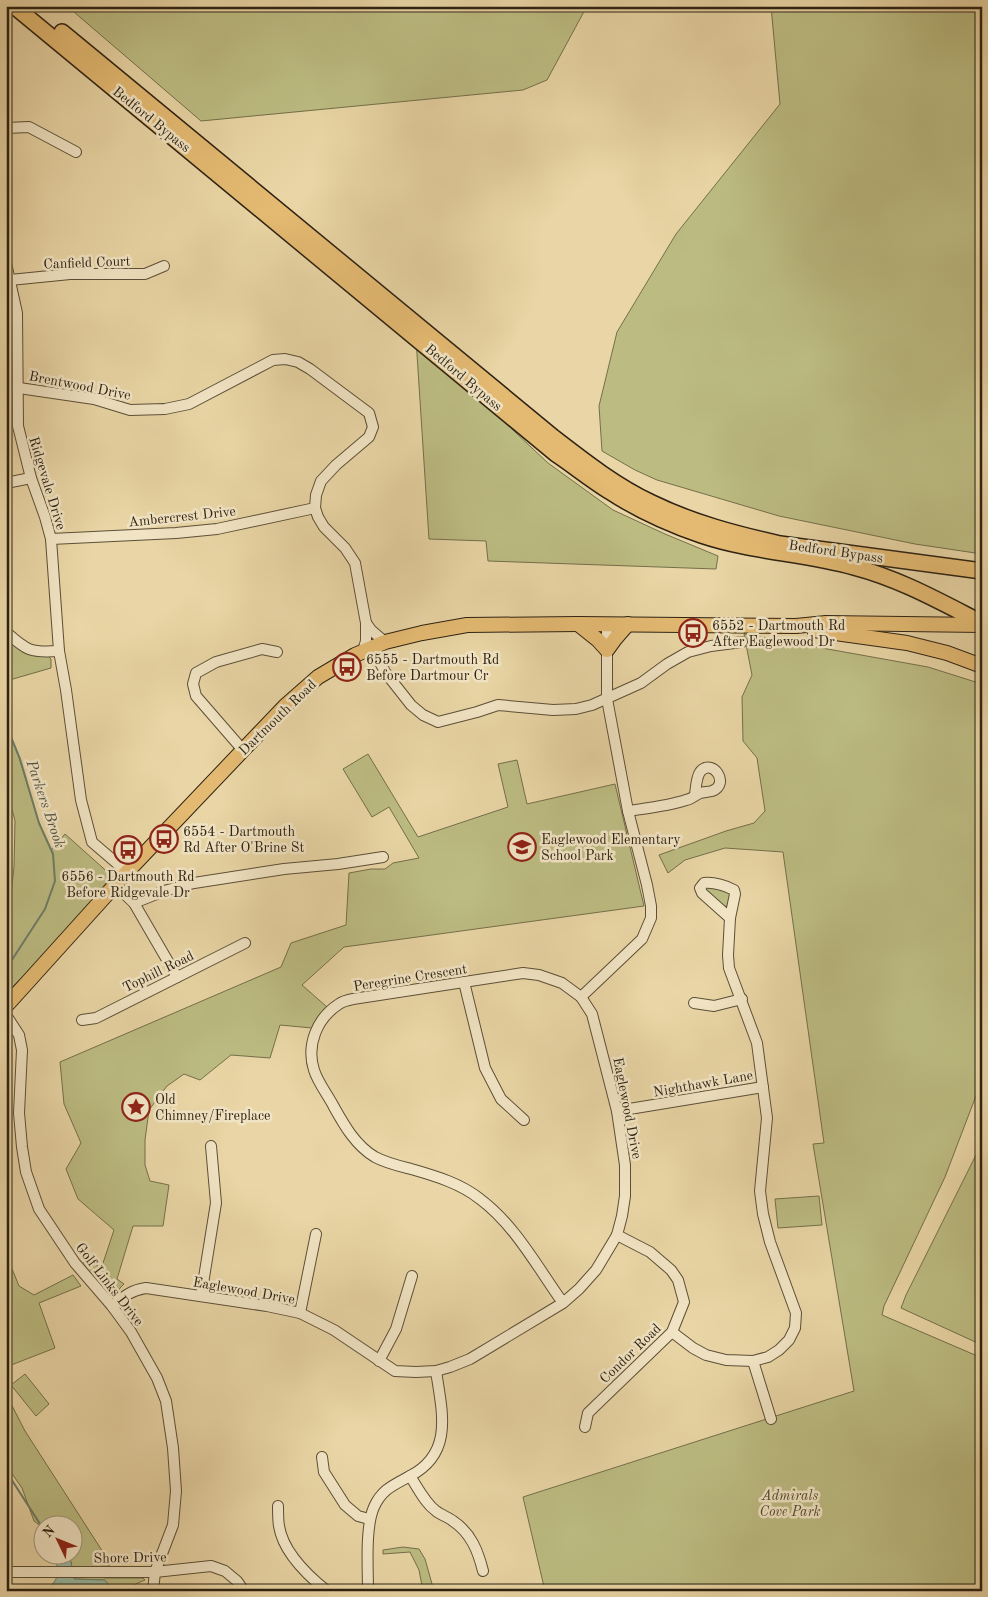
<svg xmlns="http://www.w3.org/2000/svg" width="988" height="1597" viewBox="0 0 988 1597" font-family="'Old Standard TT',serif">
	<style>
		.green { fill: #bcbc82; stroke: #746f4a }
		.water { fill: #98b9a3; stroke: #6d7d69 }
		.lines { fill: none; stroke-linecap: round; stroke-linejoin: round }
		.stream { stroke: #6d7d69; stroke-width: 2 }
		.minor-casing { stroke: #5c4f37; stroke-width: 12 }
		.major-casing { stroke: #2d2212; stroke-width: 16 }
		.highway-casing { stroke: #2d2212; stroke-width: 18 }
		.minor { stroke: #f1e4c4; stroke-width: 10 }
		.major { stroke: #e4ba72; stroke-width: 14 }
		.highway { stroke: #e4ba72; stroke-width: 15 }
		.labels { text-anchor: middle; stroke-width: 5; stroke-linejoin: round; paint-order: stroke }
		.street-label { font-size: 14px; fill: #2d2212; stroke: #f1e4c4 }
		.poi-label { font-size: 14px; fill: #2d2212; stroke: #f1e4c4; text-anchor: start }
		.park-label { font-size: 14px; font-style: italic; fill: #51482e; stroke: #f1e4c4 }
		.water-label { font-size: 15px; font-style: italic; fill: #4d4f3e; stroke: #f1e4c4 }
	</style>
	<rect width="100%" height="100%" fill="#e9d5a5"/>
	<filter id="stains"><feTurbulence type="fractalNoise" baseFrequency=".004" numOctaves="4"/><feColorMatrix values="0 0 0 0 .2 0 0 0 0 .09 0 0 0 0 .02 0 0 0 .5 -.17"/></filter>
	<radialGradient id="worn" r=".72"><stop offset=".6" stop-color="#630" stop-opacity="0"/><stop offset="1" stop-color="#630" stop-opacity=".3"/></radialGradient>
	<g class="green">
		<polygon points="67,6 587,6 547,80 523,90 201,121"/>
		<polygon points="771,6 982,6 982,554 915,544 779,516 657,480 635,470 602,451 599,406 617,332 676,234 780,104"/>
		<polygon points="416,339 548,463 613,510 665,534 718,556 716,569 488,561 486,541 429,539"/>
		<polygon points="6,632 35,656 48,656 51,659 51,668 6,681"/>
		<polygon points="744,634 928,667 982,684 982,1080 945,1177 884,1306 882,1315 982,1358 982,1591 545,1591 523,1497 854,1391 813,1144 824,1143 783,852 725,848 685,860 668,873 659,855 726,831 754,823 765,811 757,758 743,741 742,697 752,675"/>
		<polygon points="6,725 18,754 39,823 51,850 65,834 112,876 46,954 6,993 6,915 9,912 14,867 15,821 6,785"/>
		<polygon points="368,754 418,837 508,807 498,764 517,760 527,804 615,784 644,906 344,947 302,985 327,1007 312,1028 280,1025 270,1058 231,1055 200,1080 184,1074 167,1086 149,1110 145,1140 145,1165 150,1181 169,1185 163,1226 133,1226 117,1279 124,1284 120,1288 112,1303 80,1267 88,1257 101,1269 114,1230 78,1199 66,1169 81,1143 64,1104 60,1062 281,967 291,943 346,925 349,873 371,869 385,869 393,863 419,858 389,807 372,817 343,769"/>
		<polygon points="707,885 732,892 730,905 723,907 708,896 705,888"/>
		<polygon points="982,1152 982,1345 901,1308 906,1295 976,1155"/>
		<polygon points="819,1196 822,1225 778,1228 775,1199"/>
		<polygon points="6,1254 19,1286 34,1295 73,1275 81,1286 39,1303 55,1348 6,1367"/>
		<polygon points="25,1374 49,1404 36,1416 11,1385"/>
		<polygon points="6,1394 25,1431 110,1563 104,1578 143,1578 145,1580 120,1591 113,1591 104,1580 74,1579 71,1562 68,1555 72,1554 72,1524 42,1524 42,1527 34,1521 22,1488 6,1465"/>
		<polygon points="403,1547 419,1549 425,1559 434,1591 423,1591 419,1570 410,1552 383,1554 383,1550"/>
	</g>
	<polygon class="water" points="68,1554 71,1562 74,1579 105,1580 113,1591 48,1591 48,1589 55,1581 60,1570 50,1555"/>
	<g class="lines">
		<g class="stream">
			<polyline points="6,725 20,759 39,823 53,854 55,881 45,909 6,969"/>
			<polyline points="6,1471 42,1527"/>
		</g>
		<defs>
			<g id="minor">
				<polyline points="6,128 29,127 76,152"/>
				<polyline points="6,263 17,313 18,426 31,478 45,517 51,539 59,651 66,690 81,800 92,842 127,872"/>
				<polyline points="10,280 70,274 145,274 164,266"/>
				<polyline points="19,388 94,399 130,410 165,409 189,404 273,360 285,359 298,362 310,369 369,413 373,427 369,437 336,465 321,481 316,495 315,508 318,517 324,527 345,548 355,563 366,623 366,641 363,651"/>
				<polyline points="6,483 31,478"/>
				<polyline points="51,539 176,533 217,529 315,508"/>
				<polyline points="366,623 371,630 385,642"/>
				<path d="M6 632C27 651 31 653 59 651"/>
				<polyline points="372,647 385,672 411,705 423,715 438,722 477,712 498,705 553,710 576,709 592,705 641,683 667,664 688,652 711,646 742,642"/>
				<polyline points="242,749 196,696 193,684 196,673 216,662 262,649 277,652"/>
				<path d="M628 811C648 808 668 806 686 800 692 799 695 795 700 793 704 792 708 792 712 791 731 784 712 757 700 772 696 778 696 788 695 795"/>
				<polyline points="115,885 134,903 177,977"/>
				<polyline points="134,903 164,891 194,883 284,869 338,864 383,857"/>
				<polyline points="464,982 485,1068 501,1099 524,1120"/>
				<polyline points="581,997 642,939 651,918 651,906 647,885 628,811 607,699 607,624"/>
				<polyline points="694,1003 714,1006 742,999"/>
				<polyline points="6,1015 19,1035 22,1050 19,1113 22,1147 26,1172 39,1209 75,1263 112,1306 131,1332 157,1378 166,1401 173,1448 176,1491 173,1525 155,1572 153,1591"/>
				<polyline points="82,1020 96,1018 245,943"/>
				<polyline points="617,1111 763,1087"/>
				<polyline points="201,1296 216,1203 211,1146"/>
				<path d="M112 1306C123 1297 131 1290 146 1288L267 1306 300 1313 334 1330 395 1371 416 1372 436 1371 450 1367 470 1359 563 1303 579 1289 596 1270 617 1235 622 1216 625 1196V1165L617 1111 592 1014 581 997 562 983 539 975 523 973 353 999C348 1000 343 1001 339 1004 317 1018 306 1045 314 1070 318 1083 328 1095 334 1107 344 1125 356 1146 375 1157 386 1163 399 1166 411 1169 435 1176 460 1183 480 1199 515 1225 538 1268 563 1303"/>
				<polyline points="300,1313 316,1234"/>
				<path d="M672 1332 693 1348 706 1355 726 1360 753 1361 768 1357 779 1350 789 1340 795 1328 796 1313 770 1242 763 1214 760 1191 767 1118 757 1043 729 968 728 955 730 918 735 894 734 890C724 885 715 882 704 883L700 888 702 893 730 918"/>
				<polyline points="379,1361 396,1329 412,1276"/>
				<polyline points="753,1361 771,1419"/>
				<polyline points="585,1427 588,1413 672,1332 684,1302 678,1280 671,1270 650,1252 617,1235"/>
				<polyline points="322,1457 324,1472 345,1505 358,1516 369,1519"/>
				<path d="M410 1476C418 1488 425 1503 436 1511 441 1515 448 1517 453 1521 471 1533 478 1551 483 1571"/>
				<path d="M278 1506C278 1512 278 1520 279 1526 283 1552 307 1575 327 1591"/>
				<polyline points="6,1572 155,1572 211,1566 225,1571 237,1581 244,1591"/>
				<path d="M368 1591C368 1568 365 1527 374 1507 382 1489 394 1485 410 1476 454 1453 442 1412 436 1371"/>
			</g>
			<g id="major">
				<polyline points="578,624 598,640 607,650 615,639 628,624"/>
				<polyline points="814,630 907,643 947,653 982,666"/>
				<polyline points="6,1006 127,872 285,706 318,677 355,655 385,642 422,633 467,625 578,624 796,626 826,623 982,625"/>
			</g>
			<g id="highway">
				<path d="M14 6 556 454C574 466 591 480 609 491 638 510 669 524 701 535 751 552 804 553 854 567 900 579 939 601 982 623"/>
				<path d="M62 32 553 437C584 461 616 486 652 503 693 523 736 534 780 544L982 571"/>
			</g>
		</defs>
		<use href="#minor" class="minor-casing"/>
		<use href="#major" class="major-casing"/>
		<use href="#highway" class="highway-casing"/>
		<use href="#minor" class="minor"/>
		<use href="#major" class="major"/>
		<use href="#highway" class="highway"/>
	</g>
	<defs>
		<symbol id="bus-ring" viewBox="-11 -11 22 22"><circle r="9.5" fill="#f1e4c4" stroke="#8f2418" stroke-width="1.5"/><path d="M-5-6H5V4H4V6H2V4H-2V6H-4V4H-5ZM-3.5-4V0h7V-4ZM-3.5 1.2v1.5H-2V1.2ZM2 1.2v1.5H3.5V1.2Z" fill="#8f2418"/></symbol>
		<symbol id="school-ring" viewBox="-11 -11 22 22"><circle r="9.5" fill="#f1e4c4" stroke="#8f2418" stroke-width="1.5"/><path d="M0-5L7-2L0 1L-7-2ZM-4 1L0 2.5L4 1V4Q0 6-4 4Z" fill="#8f2418"/></symbol>
		<symbol id="sight-ring" viewBox="-11 -11 22 22"><circle r="9.5" fill="#f1e4c4" stroke="#8f2418" stroke-width="1.5"/><path d="M0-6L1.8-2.2L6-1.7L2.9 1.2L3.7 5.4L0 3.3L-3.7 5.4L-2.9 1.2L-6-1.7L-1.8-2.2Z" fill="#8f2418"/></symbol>
	</defs>
	<g fill-rule="evenodd">
		<use href="#bus-ring" x="677" y="617" width="32" height="32"/>
		<use href="#bus-ring" x="331" y="651" width="32" height="32"/>
		<use href="#bus-ring" x="148" y="823" width="32" height="32"/>
		<use href="#school-ring" x="506" y="831" width="32" height="32"/>
		<use href="#bus-ring" x="112" y="834" width="32" height="32"/>
		<use href="#sight-ring" x="120" y="1091" width="32" height="32"/>
	</g>
	<g class="labels">
		<g class="street-label">
			<text transform="translate(152 119) rotate(39)" y="5">Bedford Bypass</text>
			<text transform="translate(87 262) rotate(-2)" y="5">Canfield Court</text>
			<text transform="translate(464 377) rotate(40)" y="5">Bedford Bypass</text>
			<text transform="translate(80 385) rotate(11)" y="5">Brentwood Drive</text>
			<text transform="translate(48 483) rotate(73)" y="5">Ridgevale Drive</text>
			<text transform="translate(182 516) rotate(-6)" y="5">Ambercrest Drive</text>
			<text transform="translate(836 551) rotate(8)" y="5">Bedford Bypass</text>
			<text transform="translate(277 717) rotate(-44)" y="5">Dartmouth Road</text>
			<text transform="translate(158 971) rotate(-26)" y="5">Tophill Road</text>
			<text transform="translate(410 977) rotate(-9)" y="5">Peregrine Crescent</text>
			<text transform="translate(703 1083) rotate(-10)" y="5">Nighthawk Lane</text>
			<text transform="translate(628 1108) rotate(79)" y="5">Eaglewood Drive</text>
			<text transform="translate(110 1284) rotate(52)" y="5">Golf Links Drive</text>
			<text transform="translate(244 1290) rotate(10)" y="5">Eaglewood Drive</text>
			<text transform="translate(630 1353) rotate(-44)" y="5">Condor Road</text>
			<text transform="translate(130 1557) rotate(-1)" y="5">Shore Drive</text>
		</g>
		<g class="poi-label">
			<text x="712" y="630">6552 - Dartmouth Rd<tspan x="712" dy="16">After Eaglewood Dr</tspan></text>
			<text x="366" y="664">6555 - Dartmouth Rd<tspan x="366" dy="16">Before Dartmour Cr</tspan></text>
			<text x="183" y="836">6554 - Dartmouth<tspan x="183" dy="16">Rd After O'Brine St</tspan></text>
			<text x="541" y="844">Eaglewood Elementary<tspan x="541" dy="16">School Park</tspan></text>
			<text x="128" y="881" text-anchor="middle">6556 - Dartmouth Rd<tspan x="128" dy="16">Before Ridgevale Dr</tspan></text>
			<text x="155" y="1104">Old<tspan x="155" dy="16">Chimney/Fireplace</tspan></text>
		</g>
		<g class="park-label">
			<text x="790" y="1500">Admirals<tspan x="790" dy="16">Cove Park</tspan></text>
		</g>
		<g class="water-label">
			<text transform="translate(46 804) rotate(71)" y="5">Parkers Brook</text>
		</g>
	</g>
	<rect width="988" height="1597" fill="none" stroke="#e9d5a5" stroke-width="25"/>
	<rect x="8" y="8" width="973" height="1582" fill="none" stroke="#2d2212" stroke-width="2.5"/>
	<rect x="12" y="12" width="963" height="1572" fill="none" stroke="#2d2212"/>
	<g transform="translate(58 1540) rotate(313)"><circle r="24" fill="#f1e4c4" stroke="#a3967d"/>
	<path d="M0-4L9 19L0 12L-9 19Z" fill="#8f2418"/>
	<text y="-8" font-size="14" font-weight="bold" text-anchor="middle" fill="#2d2212">N</text>
	</g>
	<rect width="100%" height="100%" filter="url(#stains)"/>
	<rect width="100%" height="100%" fill="url(#worn)"/>
</svg>
